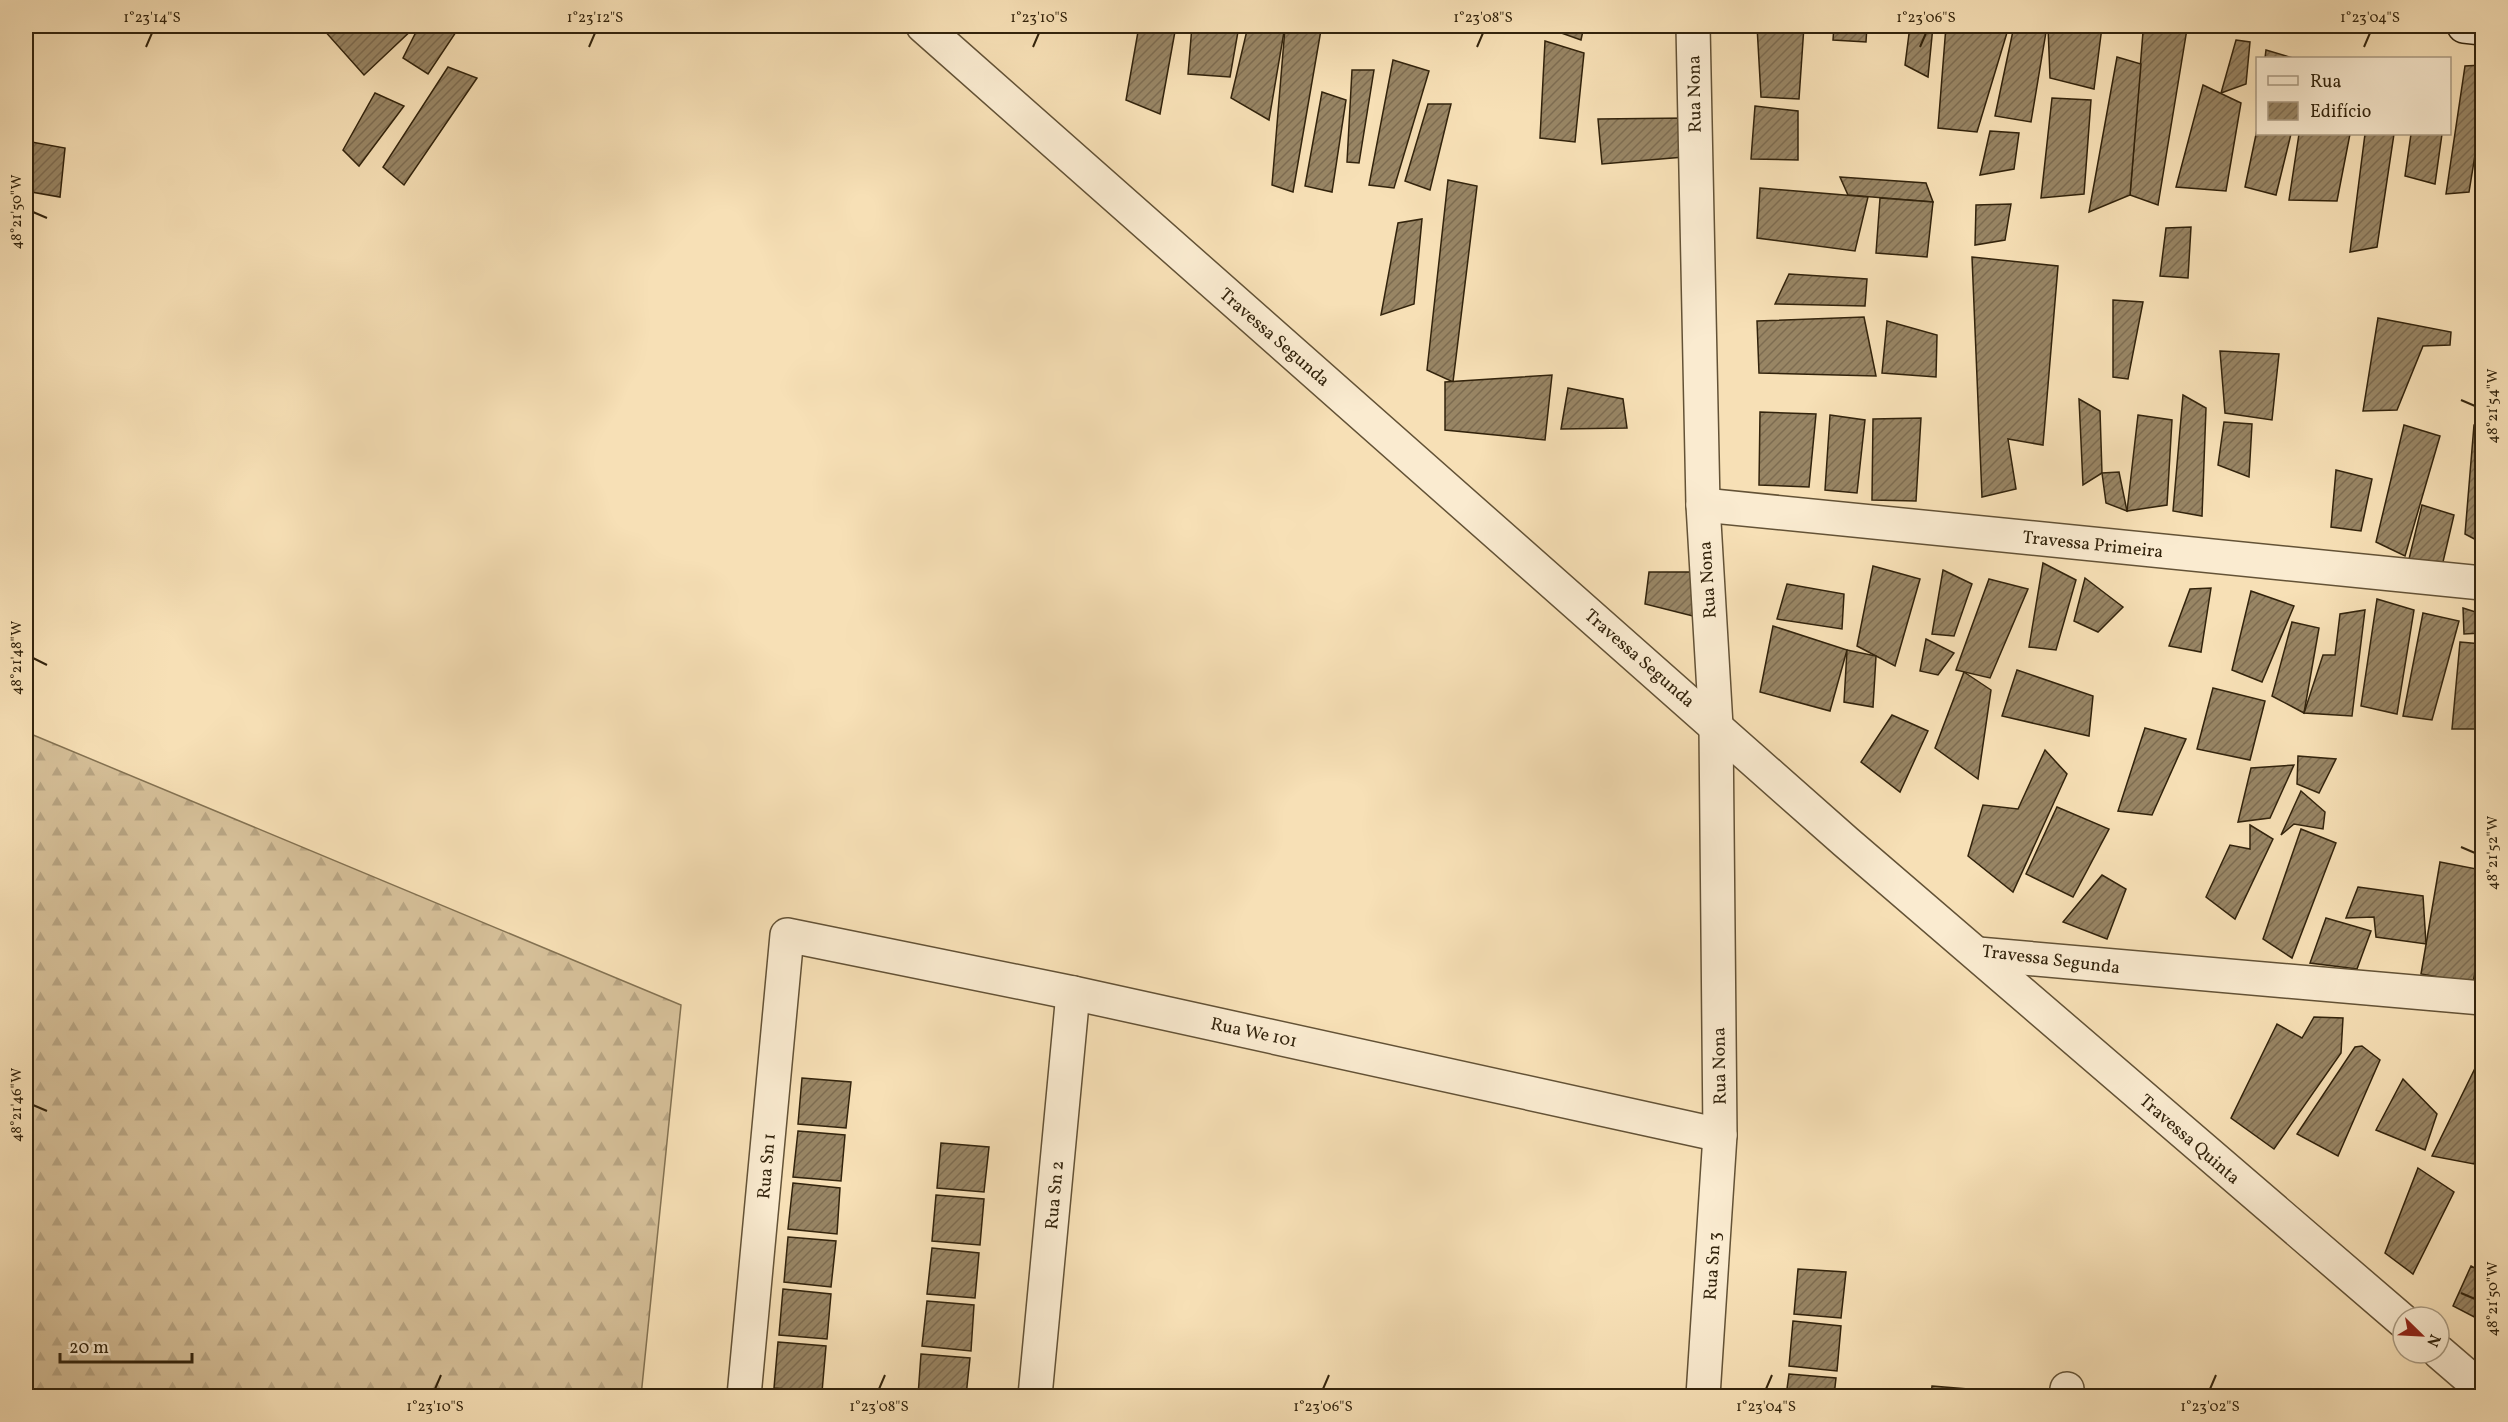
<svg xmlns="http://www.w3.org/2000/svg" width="2508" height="1422" viewBox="0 0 2508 1422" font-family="Vollkorn,serif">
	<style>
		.forest { fill: url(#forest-firs); stroke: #847252; stroke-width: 1.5 }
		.building { fill: url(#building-hatch); stroke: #32230c; stroke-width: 1.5 }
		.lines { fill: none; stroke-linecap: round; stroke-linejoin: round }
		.street-casing { stroke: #635236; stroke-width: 36 }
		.secondary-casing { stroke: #32230c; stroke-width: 36 }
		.street { stroke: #faebd0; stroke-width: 33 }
		.secondary { stroke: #faebd0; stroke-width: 33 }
		.ticks { fill: none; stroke: #32230c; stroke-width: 2 }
		.labels { text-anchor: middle; stroke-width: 6; stroke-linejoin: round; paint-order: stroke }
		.street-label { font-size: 18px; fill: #32230c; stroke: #faebd0 }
		.neatline { fill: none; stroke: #32230c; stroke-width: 2 }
		.ticks-label { font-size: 15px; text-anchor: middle; fill: #32230c }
	</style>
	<defs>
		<pattern id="forest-firs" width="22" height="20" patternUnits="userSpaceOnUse" patternTransform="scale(1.5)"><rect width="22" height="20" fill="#d6c099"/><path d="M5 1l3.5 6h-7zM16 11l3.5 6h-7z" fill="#b8a583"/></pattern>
		<pattern id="building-hatch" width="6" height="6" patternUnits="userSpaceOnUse" patternTransform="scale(1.5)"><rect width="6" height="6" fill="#988564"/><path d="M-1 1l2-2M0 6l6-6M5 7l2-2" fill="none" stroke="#7d6c51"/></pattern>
	</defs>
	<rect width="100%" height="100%" fill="#f7e0b6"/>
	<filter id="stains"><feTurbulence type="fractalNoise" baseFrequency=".00333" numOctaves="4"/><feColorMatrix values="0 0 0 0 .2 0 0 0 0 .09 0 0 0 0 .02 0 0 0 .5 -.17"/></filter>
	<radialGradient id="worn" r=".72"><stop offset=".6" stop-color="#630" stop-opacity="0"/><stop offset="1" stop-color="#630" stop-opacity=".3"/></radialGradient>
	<polygon class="forest" points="26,732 681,1005 641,1396 26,1396"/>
	<g class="building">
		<polygon points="48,26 85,26 82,33 48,28"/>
		<polygon points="323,26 416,26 364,75 322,28"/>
		<polygon points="419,26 460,26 428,74 403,58"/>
		<polygon points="1139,26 1176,26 1160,114 1126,100"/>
		<polygon points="1192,26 1239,26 1230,77 1188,74"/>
		<polygon points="1248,26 1285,26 1269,120 1231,98"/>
		<polygon points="1550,26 1584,26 1581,40 1550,29"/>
		<polygon points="1757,26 1804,26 1799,99 1761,97"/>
		<polygon points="1834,26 1867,26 1866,42 1833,40"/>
		<polygon points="1910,26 1933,26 1928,77 1905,65"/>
		<polygon points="1946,26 2009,26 1977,132 1938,128"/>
		<polygon points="2014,26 2047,26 2031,122 1995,116"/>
		<polygon points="2048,26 2102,27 2094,89 2050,78"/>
		<polygon points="1285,28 1321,30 1293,192 1272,185"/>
		<polygon points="2187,29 2158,205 2130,195 2143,32"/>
		<polygon points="2236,40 2250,42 2246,84 2221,93"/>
		<polygon points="1545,41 1584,53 1575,142 1540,138"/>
		<polygon points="2266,50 2293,58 2265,58"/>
		<polygon points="2117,57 2141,64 2130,195 2089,212"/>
		<polygon points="1393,60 1429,71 1394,188 1369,185"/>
		<polygon points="2482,65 2482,112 2469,192 2446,194 2465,66"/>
		<polygon points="448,67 477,78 404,185 383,167"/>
		<polygon points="1352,70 1374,70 1359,163 1347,162"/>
		<polygon points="2203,85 2241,103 2226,191 2176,187"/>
		<polygon points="1322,92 1346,100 1332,192 1305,186"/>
		<polygon points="375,93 404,106 359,166 343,150"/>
		<polygon points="2052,98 2091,100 2084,194 2041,198"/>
		<polygon points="1428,104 1451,104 1430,190 1405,181"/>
		<polygon points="1755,106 1798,111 1798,160 1751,159"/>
		<polygon points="1687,118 1684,157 1602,164 1598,119"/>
		<polygon points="2258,125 2258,134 2291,134 2276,195 2245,187"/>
		<polygon points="1990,131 2019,133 2014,169 1980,175"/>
		<polygon points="2299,134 2350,134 2337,201 2289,200"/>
		<polygon points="2365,134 2394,134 2377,247 2350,252"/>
		<polygon points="2411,134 2442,134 2435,184 2405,176"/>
		<polygon points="26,141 65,148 60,197 26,191"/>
		<polygon points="1840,177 1926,183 1933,202 1848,195"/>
		<polygon points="1448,180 1477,186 1453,382 1427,370"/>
		<polygon points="1760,188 1868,197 1855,251 1757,238"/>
		<polygon points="1880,198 1933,202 1927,257 1876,253"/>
		<polygon points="2011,204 2005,240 1975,245 1976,205"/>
		<polygon points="1422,219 1414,304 1381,315 1398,223"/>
		<polygon points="2191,227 2188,278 2160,276 2166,228"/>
		<polygon points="1972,257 2058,266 2043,445 2008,439 2016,489 1982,497"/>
		<polygon points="1789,274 1867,279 1865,306 1775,304"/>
		<polygon points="2113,300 2143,302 2128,379 2113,377"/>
		<polygon points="1864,317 1876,376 1759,373 1757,321"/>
		<polygon points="2378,318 2451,332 2450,345 2423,346 2397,410 2363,411"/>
		<polygon points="1887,321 1937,335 1936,377 1882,373"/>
		<polygon points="2220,351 2279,354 2272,420 2225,413"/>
		<polygon points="1552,375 1545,440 1445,430 1445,382"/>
		<polygon points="1568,388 1623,399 1627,428 1561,429"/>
		<polygon points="2183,395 2206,408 2202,516 2173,511"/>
		<polygon points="2079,399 2100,411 2102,473 2083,485"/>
		<polygon points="1760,412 1816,414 1809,487 1759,485"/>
		<polygon points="1830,415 1865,420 1857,493 1825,490"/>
		<polygon points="2138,415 2172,420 2167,505 2127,511"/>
		<polygon points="1921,418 1916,501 1872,500 1873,419"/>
		<polygon points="2482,421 2482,543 2465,534 2474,425"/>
		<polygon points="2224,422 2252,424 2249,477 2218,465"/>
		<polygon points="2404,425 2440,436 2405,556 2376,542"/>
		<polygon points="2336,470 2372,479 2361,531 2331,527"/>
		<polygon points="2119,472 2127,511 2106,503 2102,473"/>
		<polygon points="2422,505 2454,515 2443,562 2409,559"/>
		<polygon points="2043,563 2076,580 2056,650 2029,647"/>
		<polygon points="1873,566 1920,579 1895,666 1857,646"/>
		<polygon points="1943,570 1972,584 1954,636 1932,634"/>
		<polygon points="1649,572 1694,572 1697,617 1645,604"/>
		<polygon points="2085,578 2123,607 2098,632 2074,621"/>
		<polygon points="1989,579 2028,589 1990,678 1956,670"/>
		<polygon points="1787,584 1844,594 1842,629 1777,619"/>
		<polygon points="2211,588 2201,652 2169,646 2190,589"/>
		<polygon points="2251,591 2294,606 2262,682 2232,670"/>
		<polygon points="2377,599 2414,610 2397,714 2361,706"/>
		<polygon points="2463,608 2482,614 2482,633 2464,634"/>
		<polygon points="2365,610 2352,716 2304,713 2323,655 2335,655 2340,614"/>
		<polygon points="2423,613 2459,621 2432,720 2403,716"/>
		<polygon points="2292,622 2319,628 2304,713 2272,696"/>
		<polygon points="1773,626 1847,650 1830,711 1760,692"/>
		<polygon points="1926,639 1954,653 1938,675 1920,671"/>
		<polygon points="2460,642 2482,644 2482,686 2477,729 2452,729"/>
		<polygon points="1847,650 1876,656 1873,707 1844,702"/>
		<polygon points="2017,670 2093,696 2089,736 2002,716"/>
		<polygon points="1964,672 1991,690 1978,779 1935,748"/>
		<polygon points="2213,688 2265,701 2250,760 2197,749"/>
		<polygon points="1892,715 1928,731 1900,792 1861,762"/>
		<polygon points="2145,728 2186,739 2152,815 2118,811"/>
		<polygon points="2045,750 2067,774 2013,892 1968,856 1983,805 2018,809"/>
		<polygon points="2298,756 2336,759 2319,793 2297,784"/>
		<polygon points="2294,765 2270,818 2238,822 2251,768"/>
		<polygon points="2301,791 2325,812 2323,829 2294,824 2281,835"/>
		<polygon points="2057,807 2109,829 2073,897 2026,874"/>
		<polygon points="2250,825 2273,839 2235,919 2206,897 2230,845 2250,849"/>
		<polygon points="2301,829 2336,843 2292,958 2263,939"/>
		<polygon points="2440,862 2482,870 2482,936 2473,983 2421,974"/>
		<polygon points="2102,875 2126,889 2107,939 2063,922"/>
		<polygon points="2358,887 2423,896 2426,944 2376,937 2374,917 2346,918"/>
		<polygon points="2326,918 2371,931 2357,969 2310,963"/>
		<polygon points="2314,1017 2343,1018 2341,1053 2274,1149 2231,1118 2277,1024 2302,1038"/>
		<polygon points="2362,1046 2380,1060 2338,1156 2297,1134 2355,1047"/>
		<polygon points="2482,1054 2482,1144 2474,1164 2432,1156"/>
		<polygon points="802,1078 851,1082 846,1128 798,1124"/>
		<polygon points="2403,1079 2437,1114 2425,1150 2376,1130"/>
		<polygon points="798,1131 845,1135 841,1181 793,1177"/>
		<polygon points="941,1143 989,1147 984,1192 937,1188"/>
		<polygon points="2418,1168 2454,1192 2413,1274 2385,1253"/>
		<polygon points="2482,1177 2482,1198 2476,1195"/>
		<polygon points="793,1183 840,1188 837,1234 788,1229"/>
		<polygon points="936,1195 984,1199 980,1245 932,1241"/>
		<polygon points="788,1237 836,1241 831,1287 784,1282"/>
		<polygon points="932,1248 979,1253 975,1298 927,1294"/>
		<polygon points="2471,1266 2482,1272 2482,1321 2453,1306"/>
		<polygon points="1798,1269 1846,1272 1841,1318 1794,1314"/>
		<polygon points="783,1289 831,1294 827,1339 779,1335"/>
		<polygon points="927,1301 974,1305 971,1351 922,1346"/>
		<polygon points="1793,1321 1841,1326 1837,1371 1789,1366"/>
		<polygon points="778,1342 826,1346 822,1392 774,1388"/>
		<polygon points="921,1354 970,1358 966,1396 918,1396"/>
		<polygon points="1789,1374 1836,1378 1834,1396 1786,1396"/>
		<polygon points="1932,1386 1980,1390 1979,1396 1931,1396"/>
	</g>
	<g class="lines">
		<defs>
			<g id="street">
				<polyline points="923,26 1846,842 2403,1321"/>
				<polyline points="1693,26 1703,505 1716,726 1720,1135 1703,1396"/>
				<polyline points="1703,505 2482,583"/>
				<polyline points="1978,954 2482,998"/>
				<polyline points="2439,1352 2482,1389"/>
				<polyline points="744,1396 787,935 1073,993 1720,1135"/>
				<polyline points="1035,1396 1073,993"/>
				<polyline points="2066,1396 2067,1389"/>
			</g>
			<polyline id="secondary" points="2464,26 2482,28"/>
		</defs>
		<use href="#street" class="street-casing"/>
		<use href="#secondary" class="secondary-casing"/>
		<use href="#street" class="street"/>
		<use href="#secondary" class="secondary"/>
	</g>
	<path class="ticks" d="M146 47 152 33M589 47 595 33M1033 47 1039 33M1477 47 1483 33M1920 47 1926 33M2364 47 2370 33M33 212 47 218M2461 400 2475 406M33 658 47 665M2461 847 2475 853M33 1105 47 1111M2461 1293 2475 1299M435 1389 441 1375M879 1389 885 1375M1323 1389 1329 1375M1766 1389 1772 1375M2210 1389 2216 1375"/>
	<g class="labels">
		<g class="street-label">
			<text transform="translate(1694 94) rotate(-91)" y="6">Rua Nona</text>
			<text transform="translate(1275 337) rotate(41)" y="6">Travessa Segunda</text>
			<text transform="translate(2093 544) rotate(6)" y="6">Travessa Primeira</text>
			<text transform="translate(1707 580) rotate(-94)" y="6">Rua Nona</text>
			<text transform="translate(1640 658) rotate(41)" y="6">Travessa Segunda</text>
			<text transform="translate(2051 959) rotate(7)" y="6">Travessa Segunda</text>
			<text transform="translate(1254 1032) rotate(12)" y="6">Rua We 101</text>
			<text transform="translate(1719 1066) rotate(-91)" y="6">Rua Nona</text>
			<text transform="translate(2190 1139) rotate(41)" y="6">Travessa Quinta</text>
			<text transform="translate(766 1166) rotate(-85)" y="6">Rua Sn 1</text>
			<text transform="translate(1054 1195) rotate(-85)" y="6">Rua Sn 2</text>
			<text transform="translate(1712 1266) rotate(-86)" y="6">Rua Sn 3</text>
		</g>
	</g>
	<rect width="2508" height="1422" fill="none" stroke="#f7e0b6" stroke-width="66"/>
	<rect x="2256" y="57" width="195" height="78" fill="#faebd0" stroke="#aa9b82" stroke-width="1.5"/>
	<rect x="2268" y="76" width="30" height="9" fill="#faebd0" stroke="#aa9b82" stroke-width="1.5"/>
	<text x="2310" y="87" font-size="18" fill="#32230c">Rua</text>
	<rect x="2268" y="102" width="30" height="18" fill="url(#building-hatch)" stroke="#aa9b82" stroke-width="1.5"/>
	<text x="2310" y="117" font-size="18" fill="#32230c">Edifício</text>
	<g transform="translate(2421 1335) rotate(114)"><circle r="28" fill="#faebd0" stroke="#aa9b82" stroke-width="1.5"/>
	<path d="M0-4.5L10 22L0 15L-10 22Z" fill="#8f2418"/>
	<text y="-9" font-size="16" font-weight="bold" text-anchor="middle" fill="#32230c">N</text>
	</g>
	<path d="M60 1353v9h132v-9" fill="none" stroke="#32230c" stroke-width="3"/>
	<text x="69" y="1353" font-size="18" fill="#32230c" stroke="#faebd0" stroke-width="4.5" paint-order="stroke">20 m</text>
	<rect x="33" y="33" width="2442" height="1356" class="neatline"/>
	<g class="ticks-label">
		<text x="152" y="22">1°23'14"S</text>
		<text x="595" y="22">1°23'12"S</text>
		<text x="1039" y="22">1°23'10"S</text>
		<text x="1483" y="22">1°23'08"S</text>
		<text x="1926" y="22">1°23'06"S</text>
		<text x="2370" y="22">1°23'04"S</text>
		<text transform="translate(16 212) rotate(-90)" y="5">48°21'50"W</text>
		<text transform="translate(2492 406) rotate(-90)" y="5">48°21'54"W</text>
		<text transform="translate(16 658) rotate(-90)" y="5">48°21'48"W</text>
		<text transform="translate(2492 853) rotate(-90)" y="5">48°21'52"W</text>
		<text transform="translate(16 1105) rotate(-90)" y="5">48°21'46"W</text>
		<text transform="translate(2492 1299) rotate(-90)" y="5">48°21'50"W</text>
		<text x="435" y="1411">1°23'10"S</text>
		<text x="879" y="1411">1°23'08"S</text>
		<text x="1323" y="1411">1°23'06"S</text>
		<text x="1766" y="1411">1°23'04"S</text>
		<text x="2210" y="1411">1°23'02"S</text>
	</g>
	<rect width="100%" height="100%" filter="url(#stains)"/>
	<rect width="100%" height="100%" fill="url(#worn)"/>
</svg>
